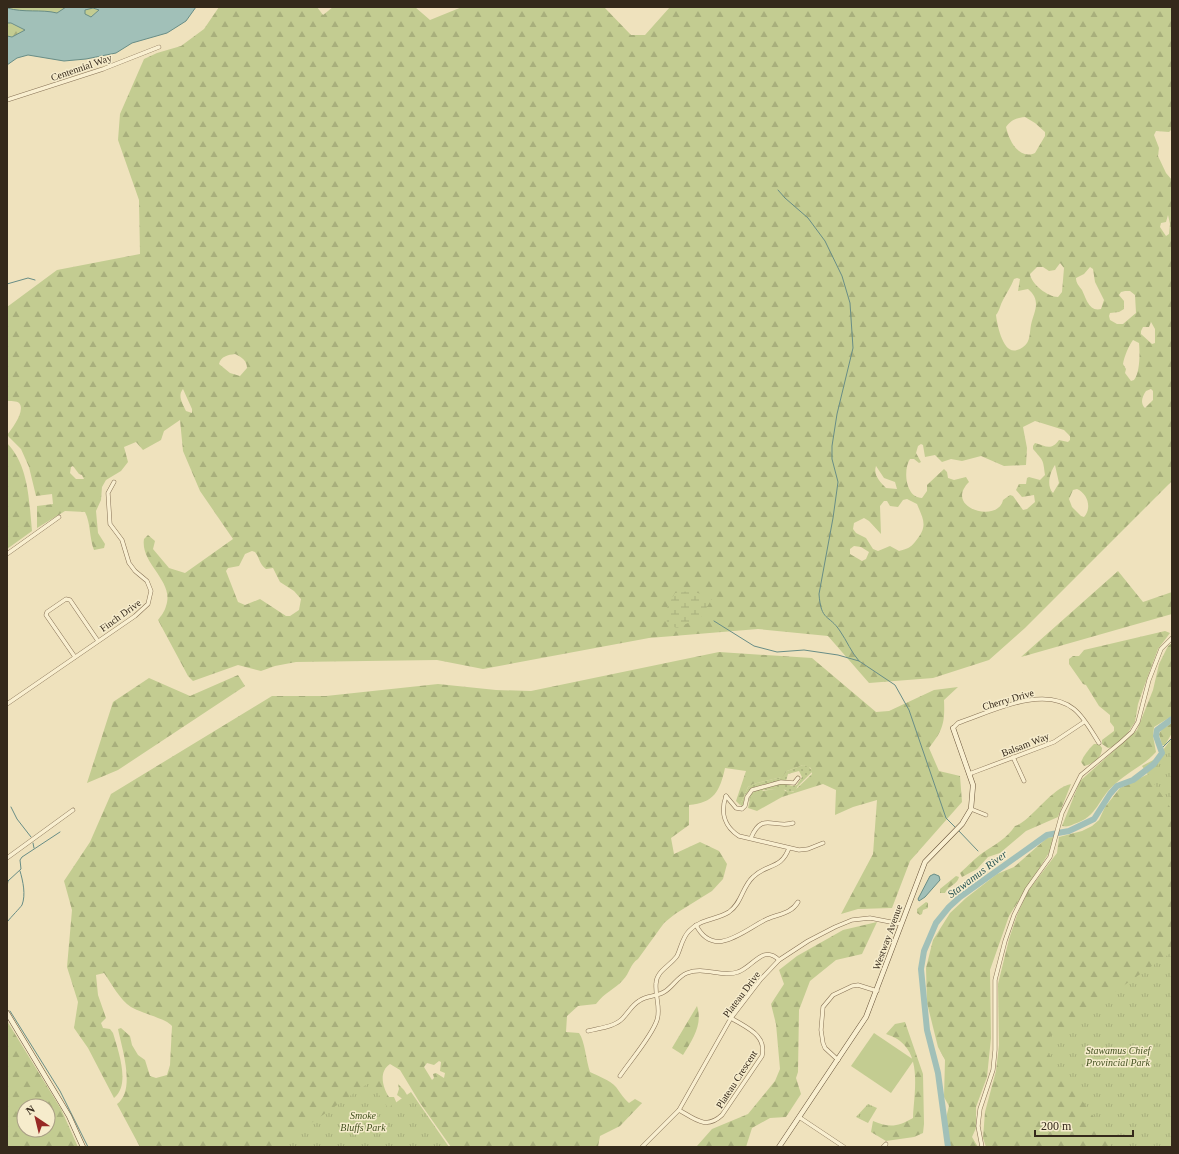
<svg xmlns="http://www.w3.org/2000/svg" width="1179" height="1154" viewBox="0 0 1179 1154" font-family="Georgia,serif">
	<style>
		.grass { fill: url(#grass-dots) }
		.forest { fill: url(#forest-firs); fill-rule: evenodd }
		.wetland { fill: url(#wetland-marsh) }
		.park { fill: url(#park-tufts) }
		.garden { fill: #c3cc91 }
		.water { fill: #a1c0b8; stroke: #688d86; fill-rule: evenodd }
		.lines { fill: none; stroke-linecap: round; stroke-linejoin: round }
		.stream { stroke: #688d86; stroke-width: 1 }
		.river { stroke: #a1c0b8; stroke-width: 6 }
		.street-casing { stroke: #877256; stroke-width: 4.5 }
		.secondary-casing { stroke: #685339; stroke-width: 5.5 }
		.street { stroke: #f9efd0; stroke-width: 3.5 }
		.secondary { stroke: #f9efd0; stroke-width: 4.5 }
		.labels { text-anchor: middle; stroke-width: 3; stroke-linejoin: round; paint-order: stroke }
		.street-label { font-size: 10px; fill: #35291b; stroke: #f6eccc }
		.park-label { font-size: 10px; font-style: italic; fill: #445221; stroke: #f6eccc }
		.water-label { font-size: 11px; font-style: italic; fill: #2a5655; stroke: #f6eccc }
	</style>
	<defs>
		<pattern id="grass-dots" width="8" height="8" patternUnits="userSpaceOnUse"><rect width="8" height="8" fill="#c3cc91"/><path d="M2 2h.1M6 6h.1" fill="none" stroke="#a8af7c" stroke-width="1.8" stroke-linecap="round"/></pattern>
		<pattern id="forest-firs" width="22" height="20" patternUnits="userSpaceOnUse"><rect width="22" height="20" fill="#c3cc91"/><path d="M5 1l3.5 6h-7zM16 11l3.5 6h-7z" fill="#a8af7c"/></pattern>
		<pattern id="wetland-marsh" width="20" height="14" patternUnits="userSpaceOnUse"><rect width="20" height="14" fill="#c3cc91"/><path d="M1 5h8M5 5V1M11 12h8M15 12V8" fill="none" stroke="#a8af7c"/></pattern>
		<pattern id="park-tufts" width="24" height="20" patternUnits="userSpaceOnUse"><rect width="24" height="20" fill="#c3cc91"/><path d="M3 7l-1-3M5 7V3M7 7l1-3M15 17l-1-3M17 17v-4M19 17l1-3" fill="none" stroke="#a8af7c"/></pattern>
	</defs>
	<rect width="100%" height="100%" fill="#efe2bd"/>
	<polygon class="grass" points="803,765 808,766 813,771 797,787 796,791 789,792 783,789 763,790 749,801 747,807 751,793 754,790 784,783 792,786 797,785 802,777 799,771 788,774 786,781 752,788 745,795 743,806 740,805 748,787 753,784 781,777 787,771"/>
	<g class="forest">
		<path d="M7 7H66L57 13C45 11 14 14 7 7Z"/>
		<path d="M219 7H317L323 15 333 7H415L430 20 462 7H604L631 35H645L670 7H1172V129L1169 132 1156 131 1154 135 1159 148 1158 156 1166 173 1172 180V481L1025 628 989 660 933 678 869 683 828 636 758 629 649 638 483 669 437 660 296 662 275 666 261 671 238 665 193 681 188 676 158 620C161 616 165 611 166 606 175 581 140 564 144 539L148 535 155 541 153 549 169 568 185 573 233 539 200 491 183 451 180 420 164 431 161 440 143 450 136 442 124 447 128 462 121 471 106 480 102 487 101 500 96 511 98 533 105 544 104 548 94 550C89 537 91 524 85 512L65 511 37 528V506L53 504 52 494 36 496 29 467 21 449 7 435C12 429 26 410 19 403 17 401 10 401 7 401V307L57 270 140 254 139 200 118 140 120 114 144 59 157 53 181 46 204 29ZM1025 117 1035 123 1045 132V136L1035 153C1019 160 1009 141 1006 127 1011 120 1016 118 1025 117ZM1168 215 1170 224 1169 234 1166 236 1160 227 1161 223 1166 222ZM1060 263 1064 268 1062 292 1058 297C1048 297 1031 284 1030 274L1037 267H1043L1049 271 1055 270ZM1090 267 1093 269 1095 282 1104 300 1101 309C1089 312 1086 298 1082 290 1079 286 1076 283 1076 278L1084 274ZM1017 278 1020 279 1018 291 1028 289C1042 301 1034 311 1031 325 1030 330 1030 339 1027 343 1025 346 1021 349 1017 350 1003 355 997 324 996 315 1000 310 1000 305 1003 300 1007 292 1011 287 1014 279ZM1125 291H1130L1135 295 1136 313 1123 324H1117L1110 320 1109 316 1110 313 1119 312 1124 309V301L1119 295 1121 292ZM1151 322 1155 329V343L1152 344 1141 334V331L1143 327H1149ZM1133 340 1139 343C1140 354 1140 372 1134 380L1131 381 1125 373 1126 369 1123 364C1124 357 1129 345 1133 340ZM235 354C242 357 247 361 247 368L240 376 230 373 219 364C221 356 228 355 235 354ZM183 389 192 409V413L186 411C183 404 177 396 183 389ZM1151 389 1153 391V400L1145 408C1140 403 1142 397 1146 391ZM1035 421 1064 430 1070 436V440L1068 442 1059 440C1051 451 1046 446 1035 443L1033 446V449C1043 461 1043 458 1045 475L1040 480 1029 477 1027 478 1026 484H1019L1016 490 1022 497 1034 495 1035 502 1027 509 1023 510 1013 496 1010 495 1003 500C998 524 943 508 969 482L966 477 954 480 948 478 947 472 944 469 927 485V491L922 498C905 498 903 469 910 459H914L919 463 921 462 916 453 918 446 921 444 923 445 925 457 935 455 942 462 951 459 962 461 981 456 1004 466 1026 465 1027 448 1023 427ZM1055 465 1059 483 1053 493C1046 486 1050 472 1055 465ZM73 466 79 474 82 475 84 479H76L70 473 71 467ZM876 466 884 478 895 482 897 489 886 488C880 482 873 475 876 466ZM1077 489C1088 494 1092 508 1084 517L1081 516 1072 507 1069 499 1073 490ZM907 499 917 504C924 521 928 526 915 542 910 548 907 549 899 551L890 546 878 551 873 549 866 538 856 533 853 529 854 523 864 518 869 521 881 534 880 506 884 501H887L890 506 898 507 903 500ZM854 546 861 547 869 552 866 559 862 561 850 554V549ZM252 551 255 552C260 558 259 564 266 569L273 568 280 582 294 591 301 599 299 610 290 616H286L260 599 245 605 238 602 226 571 228 568 239 566 245 554Z"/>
		<polygon points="93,8 99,10 91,17 85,14 85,10"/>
		<polygon points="7,23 10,23 25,30 12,37 7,36"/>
		<path d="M7 443C29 466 29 501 32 531L7 549Z"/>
		<polygon points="1118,571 1143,602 1172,592 1172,614 1021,657"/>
		<polygon points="1165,631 1170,633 1158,649 1145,684 1138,704 1135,722 1127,734 1113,747 1108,748 1102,744 1102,740 1114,731 1114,727 1110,722 1110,715 1099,706 1086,685 1083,684 1069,664 1069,659 1073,656 1079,656 1084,650"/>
		<path d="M1172 643V716L1154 727 1153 736 1156 752C1142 767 1129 771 1115 784 1098 798 1098 817 1074 824 1070 826 1067 827 1062 826L1080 781 1137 730 1153 690 1159 664 1168 646Z"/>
		<path d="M719 652 812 658 876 712 889 711 934 690 958 687 944 700C945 723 943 730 929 748L939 771 960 776 962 802 910 861 892 908 858 909 841 914 873 854 877 800 853 807 835 815 836 790 823 784 782 797 757 811 748 808 751 795 754 792 783 788 785 791 793 792 812 774 811 768 803 765 787 771 782 777 753 784 748 787 740 805 736 801 746 771 725 768C720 791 714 803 689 805V825L671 838 674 854 700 842 719 851 727 864 723 879 712 891 675 914 664 923 638 959C630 964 630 973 623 980 614 990 605 992 596 1004L578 1006 567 1016 566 1032 579 1033C585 1041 586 1061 590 1072 598 1076 610 1080 616 1087 620 1092 623 1098 629 1103L635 1099 642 1103 620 1126 600 1136 598 1147H451L420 1103 400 1070 390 1064C378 1072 383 1088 389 1097H394L397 1104 404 1100 397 1095 399 1089 398 1084 404 1090 412 1103 364 1147H140L117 1104C136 1090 122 1049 118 1029L121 1028 130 1036 132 1045 138 1055 145 1060 150 1076 156 1078 167 1075 170 1065 172 1026C167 1019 141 1013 131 1007 120 1000 111 983 104 973L96 975 98 995 106 1018 101 1023 103 1028 110 1029 113 1033C118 1050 131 1085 114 1098L88 1048 74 1028 78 1002 67 967 72 910 64 881 90 842 111 794 272 696H326L438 684 496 690 531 691ZM439 1061 441 1062 440 1071 445 1073 444 1078 436 1073 433 1074 434 1078 432 1080 424 1067 427 1063 434 1065Z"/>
		<polygon points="238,675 245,686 118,770 87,783 113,702 149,678 190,696"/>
		<polygon points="1172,723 1172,733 1165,745 1162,745 1159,734 1162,729"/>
		<path d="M1094 744H1099L1102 748C1102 758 1093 764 1084 766L1081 762C1084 755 1088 750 1094 744Z"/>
		<polygon points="1172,746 1172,1147 986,1147 983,1138 985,1112 996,1071 999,1045 998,984 1009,939 1017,915 1028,891 1057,853 1059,837 1082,831 1092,826 1099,820 1105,807 1120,788 1148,774"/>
		<path d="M1071 784 1058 817 1026 831 1000 853 988 857 977 869 962 877 960 873C968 866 976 857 984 852 996 844 1007 838 1015 826 1030 822 1052 787 1071 784Z"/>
		<polygon points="1053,837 1052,848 1009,916 990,970 991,1038 987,1077 976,1107 976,1128 972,1137 978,1147 950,1147 945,1122 949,1106 944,1097 945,1060 938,1047 927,1003 926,968 933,940 950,913 966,898 997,874 1014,867 1047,838"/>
		<path d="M956 876 959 877C957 885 949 885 945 893H940V889Z"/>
		<polygon points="926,902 928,903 928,908 923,910 922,914 920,915 917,913 917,909"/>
		<polygon points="877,922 862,954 836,960 810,981 799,1010 798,1072 796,1078 801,1094 786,1117 770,1118 752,1128 746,1147 674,1147 697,1146 712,1129 748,1114 775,1081 780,1069 776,1024 771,1004 784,984 779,970 797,956 843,930"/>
		<path d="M697 1006C703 1024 693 1039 683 1055L672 1048Z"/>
		<path d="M7 1021 61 1109 78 1147H7ZM24 1106H48V1130H24Z"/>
		<path d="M905 1022 923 1074 924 1124 923 1133 914 1137 886 1141 871 1132 873 1121C890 1128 897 1127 913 1118 914 1094 922 1058 900 1041 897 1038 891 1036 886 1034L895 1024Z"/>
	</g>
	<polygon class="wetland" points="690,591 713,597 701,617 677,628 667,624 666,609 675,593"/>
	<g class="park">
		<polygon points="1172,738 1172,810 1142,766 1157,758"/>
		<polygon points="1172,952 1172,1147 1111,1147 1111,1141 1041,1043"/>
		<polygon points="370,1082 388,1108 411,1092 449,1147 277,1147"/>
		<polygon points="868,1104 877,1108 868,1123 856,1117"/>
	</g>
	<polygon class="garden" points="874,1033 914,1060 891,1093 851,1066"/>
	<g class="water">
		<path d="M66 7H196L186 21 167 33 132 43 116 53 86 59 64 61 28 55 17 58 7 65V36L12 37 25 30 11 23H7V8C24 13 41 9 57 13ZM93 8 99 10 91 17 85 14V10Z"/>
		<polygon points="934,874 939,876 940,880 925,897 919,901 918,899 930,876"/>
	</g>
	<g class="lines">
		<g class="stream">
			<path d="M778 190 785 198 808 218 825 241 842 276 850 303 853 348 837 414 832 446V459L838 482 833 518 819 594C821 622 829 614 840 631 847 641 851 652 859 661"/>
			<polyline points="7,284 28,278 35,280"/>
			<polyline points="714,621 754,646 777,652 804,650 838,655 859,661 895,685 909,710 946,818 955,827"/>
			<polyline points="1161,749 1172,738"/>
			<polyline points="11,807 17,819 31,837"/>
			<polyline points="958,830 978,851"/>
			<polyline points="33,843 34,848"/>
			<polyline points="7,887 8,881 21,869 20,860 22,857 60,832"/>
			<path d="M8 921C11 917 20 908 22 905 26 895 23 881 20 871"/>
			<polyline points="10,1011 60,1091 88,1147"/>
		</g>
		<polyline class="river" points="948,1147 938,1073 927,1030 921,969 924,951 936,923 949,907 960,897 1047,835 1069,831 1094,819 1110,794 1117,786 1133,780 1154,764 1162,753 1156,736 1157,730 1172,719"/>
		<defs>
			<g id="street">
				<polyline points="7,100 103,69 159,47"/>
				<polyline points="7,554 59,517"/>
				<polyline points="75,657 46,615 47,612 66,599 70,600 98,641"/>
				<polyline points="7,704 135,616 148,604 151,591 147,581 135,571 129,563 122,540 110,524 108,493 114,482"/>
				<path d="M953 728 958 723C991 712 1043 684 1074 709 1084 717 1092 732 1099 743"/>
				<polyline points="1013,757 1024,781"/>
				<polyline points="969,774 1054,742 1084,722"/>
				<path d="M726 796C720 813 725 827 739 836L799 850 808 849 823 843"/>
				<polyline points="726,796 736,808 742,809 745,806 747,797 752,790 781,782 794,783 798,778"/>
				<polyline points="971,809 986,815"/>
				<path d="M751 838C762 811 774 829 793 823"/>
				<polyline points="7,858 73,810"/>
				<path d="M696 925C714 960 744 930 767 919 778 914 791 914 798 902"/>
				<path d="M588 1031C599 1028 614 1027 622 1019 628 1013 632 1005 639 1001 647 995 656 997 664 992 673 987 677 977 687 973 704 966 722 978 738 972 753 967 763 944 779 960"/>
				<polyline points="838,1060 825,1048 823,1043 821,1030 823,1007 833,995 852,986 858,985 877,991"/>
				<path d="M620 1076C630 1061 652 1036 657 1020 661 1008 655 997 656 984 656 971 670 966 677 956 681 948 682 938 689 931 700 919 716 920 729 912 742 903 742 887 753 877 767 863 781 870 789 848"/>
				<path d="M679 1110C695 1119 706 1130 722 1115L762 1056C767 1035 747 1028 731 1018"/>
				<polyline points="799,1117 844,1147"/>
				<polyline points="642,1147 679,1110 731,1018 761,979 779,960 808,941 835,927 852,920 870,918 901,924"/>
				<polyline points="883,1147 886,1144"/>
				<polyline points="982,1147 978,1126 980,1109 993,1070 995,1050 995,980 1005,941 1014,915 1027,889 1050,857 1062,813 1081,775 1121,742 1132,732 1138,722 1149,680 1161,649 1172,638"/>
			</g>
			<g id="secondary">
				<polyline points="7,1013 69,1116 83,1147"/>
				<polyline points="779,1147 866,1017 925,862 962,824 971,809 973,785 953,728"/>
			</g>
		</defs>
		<use href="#street" class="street-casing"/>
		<use href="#secondary" class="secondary-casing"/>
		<use href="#street" class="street"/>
		<use href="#secondary" class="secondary"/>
	</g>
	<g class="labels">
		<g class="street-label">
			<text transform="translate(81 67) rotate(-19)" y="4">Centennial Way</text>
			<text transform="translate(120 615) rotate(-36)" y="4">Finch Drive</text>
			<text transform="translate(1008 699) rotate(-16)" y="4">Cherry Drive</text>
			<text transform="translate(1025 744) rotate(-21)" y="4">Balsam Way</text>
			<text transform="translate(887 937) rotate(-70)" y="4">Westway Avenue</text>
			<text transform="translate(741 994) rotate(-53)" y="4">Plateau Drive</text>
			<text transform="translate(736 1079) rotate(-57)" y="4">Plateau Crescent</text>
		</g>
		<g class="park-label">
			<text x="1118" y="1054">Stawamus Chief<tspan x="1118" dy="12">Provincial Park</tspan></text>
			<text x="363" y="1119">Smoke<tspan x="363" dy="12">Bluffs Park</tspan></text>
		</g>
		<g class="water-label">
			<text transform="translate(977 874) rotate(-37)" y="4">Stawamus River</text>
		</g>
	</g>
	<rect width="1179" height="1154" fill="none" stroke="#35291b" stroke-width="16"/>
	<g transform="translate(36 1118) rotate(325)"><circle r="19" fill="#f6eccc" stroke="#a99e85"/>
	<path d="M0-3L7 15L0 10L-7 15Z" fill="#972925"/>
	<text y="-6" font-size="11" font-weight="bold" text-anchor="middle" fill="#35291b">N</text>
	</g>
	<path d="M1035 1130v6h98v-6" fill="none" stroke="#35291b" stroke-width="2"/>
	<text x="1041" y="1130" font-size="12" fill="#35291b" stroke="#f6eccc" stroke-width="3" paint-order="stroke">200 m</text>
</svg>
